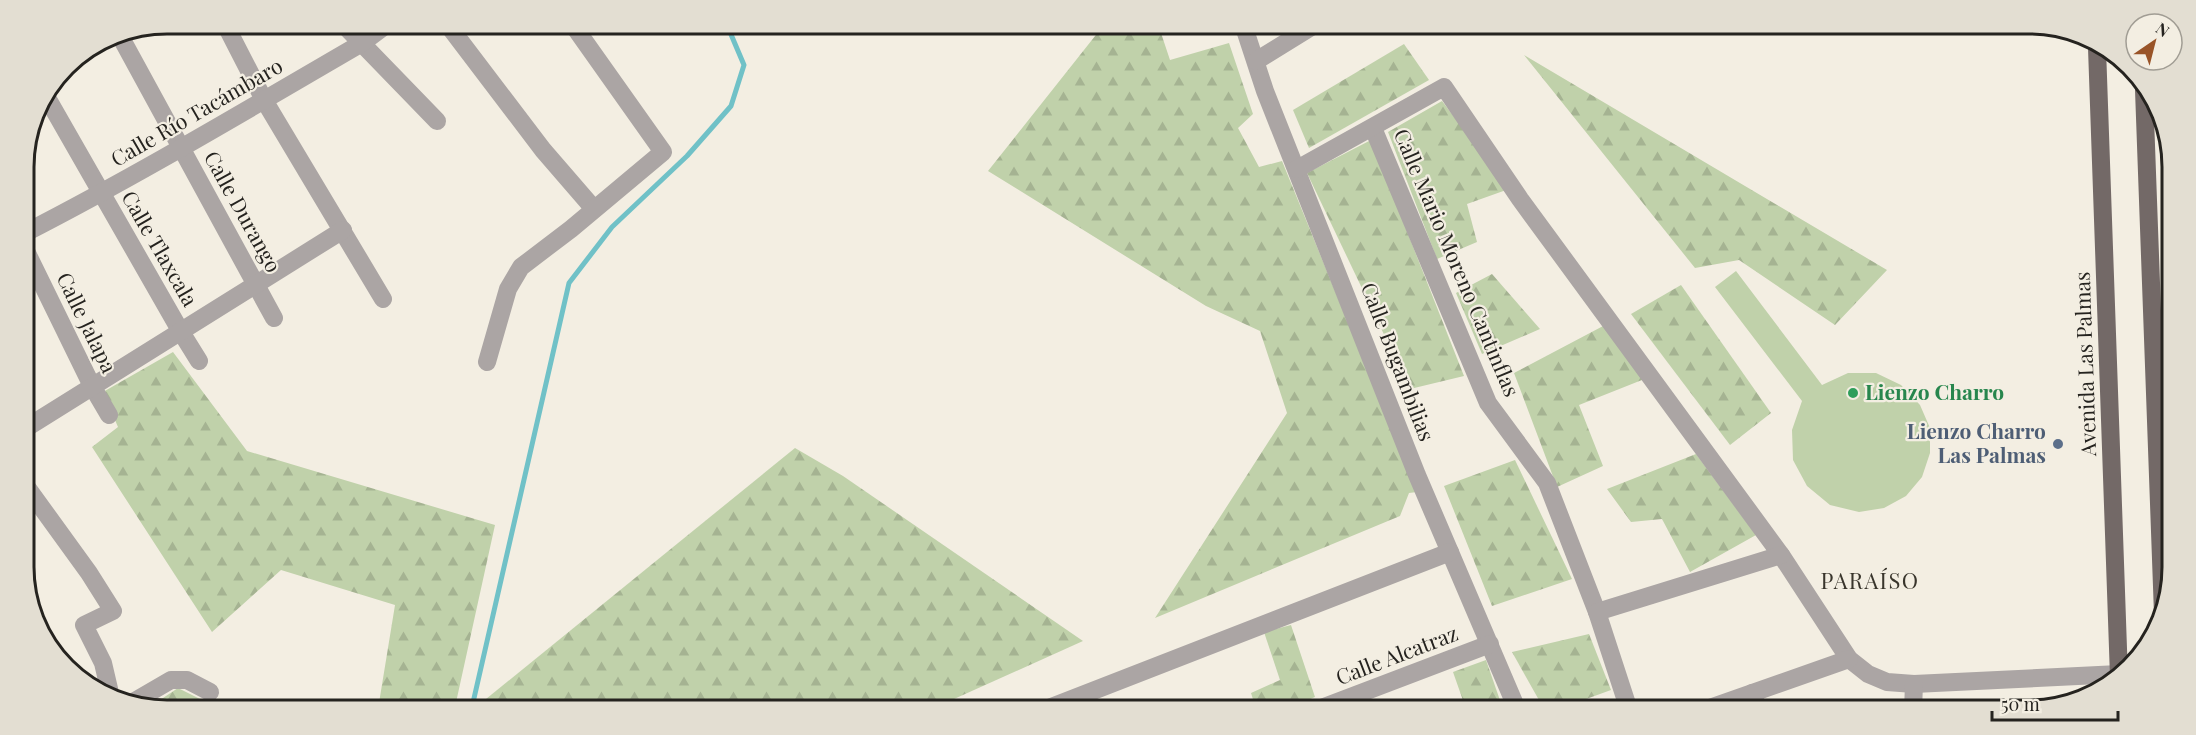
<svg xmlns="http://www.w3.org/2000/svg" width="2196" height="735" viewBox="0 0 2196 735" font-family="'Playfair Display',serif">
	<style>
		.forest { fill: url(#forest-firs) }
		.pitch { fill: #c0d1aa }
		.lines { fill: none; stroke-linecap: round; stroke-linejoin: round }
		.stream { stroke: #70c1c7; stroke-width: 5 }
		.street { stroke: #aba5a4; stroke-width: 18 }
		.primary { stroke: #736967; stroke-width: 18 }
		.leisure-dot { fill: #2e9e5b; stroke: #f3eee2; stroke-width: 2 }
		.service-dot { fill: #5c6f8a; stroke: #f3eee2; stroke-width: 2 }
		.labels { text-anchor: middle; stroke-width: 4.5; stroke-linejoin: round; paint-order: stroke }
		.street-label { font-size: 21px; fill: #25231f; stroke: #f3eee2 }
		.leisure-label { font-size: 21px; font-weight: bold; fill: #27864d; stroke: #f3eee2; text-anchor: start }
		.service-label { font-size: 21px; font-weight: bold; fill: #4e5e75; stroke: #f3eee2; text-anchor: end }
		.neighbourhood-label { font-size: 22px; letter-spacing: 1.5px; fill: #39352c; stroke: #f3eee2 }
		.rim { fill: none; stroke: #25231f; stroke-width: 3 }
	</style>
	<defs>
		<pattern id="forest-firs" width="22" height="20" patternUnits="userSpaceOnUse" patternTransform="scale(1.5)"><rect width="22" height="20" fill="#c0d1aa"/><path d="M5 1l3.5 6h-7zM16 11l3.5 6h-7z" fill="#a5b392"/></pattern>
	</defs>
	<rect width="100%" height="100%" fill="#f3eee2"/>
	<g class="forest">
		<polygon points="1103,26 1159,27 1170,60 1229,43 1253,114 1238,128 1259,167 1282,161 1417,492 1409,493 1400,516 1155,618 1287,413 1260,331 1206,306 988,171"/>
		<polygon points="1404,44 1429,80 1309,148 1293,110"/>
		<polygon points="1524,55 1887,270 1835,325 1739,260 1695,268"/>
		<polygon points="1442,101 1509,189 1467,204 1477,242 1437,259 1388,132"/>
		<polygon points="1371,140 1464,376 1410,389 1307,173"/>
		<polygon points="1492,274 1540,329 1482,354 1456,293"/>
		<polygon points="1681,285 1771,413 1730,445 1631,314"/>
		<polygon points="1605,325 1647,378 1579,405 1603,466 1557,487 1514,373"/>
		<polygon points="173,352 247,451 495,525 455,707 369,707 379,703 395,605 281,570 212,632 92,447 118,427 103,392"/>
		<polygon points="795,448 843,476 1083,641 934,708 484,707 486,699"/>
		<polygon points="1696,454 1756,535 1690,572 1662,519 1631,522 1607,489"/>
		<polygon points="1515,460 1572,579 1492,606 1444,486"/>
		<polygon points="1291,625 1315,697 1286,709 1256,709 1251,693 1280,680 1264,632"/>
		<polygon points="1589,634 1611,690 1556,710 1544,709 1512,652"/>
		<polygon points="1486,660 1503,709 1466,709 1453,672"/>
		<polygon points="178,688 214,706 151,706"/>
	</g>
	<polygon class="pitch" points="1736,271 1822,385 1848,373 1876,373 1901,385 1920,405 1930,428 1930,453 1922,477 1906,496 1884,508 1859,512 1830,505 1807,486 1793,460 1792,430 1802,401 1715,287"/>
	<g class="lines">
		<polyline class="stream" points="472,707 569,283 612,227 687,156 731,106 744,65 727,25"/>
		<g class="street">
			<polyline points="225,24 264,100 383,299"/>
			<polyline points="343,24 437,121"/>
			<polyline points="448,25 543,150 594,209"/>
			<polyline points="1244,27 1265,91 1417,475 1517,709"/>
			<polyline points="119,34 274,318"/>
			<polyline points="1256,61 1311,27"/>
			<polyline points="46,96 181,332 199,361"/>
			<polyline points="1373,128 1488,403 1547,483 1597,612 1629,710"/>
			<polyline points="1297,169 1444,87 1520,199 1781,555 1849,659 1868,674 1887,682 1914,684 2119,674"/>
			<path d="M25 233C140 174 250 108 362 43L386 25"/>
			<polyline points="25,249 92,386 109,415"/>
			<polyline points="487,362 508,289 521,267 571,229 663,152 573,25"/>
			<polyline points="26,428 343,230"/>
			<polyline points="26,486 89,573 113,611 84,625 103,663 110,693"/>
			<polyline points="1597,612 1781,555"/>
			<polyline points="1752,693 1759,710"/>
			<polyline points="128,705 171,680 187,680 210,692"/>
			<polyline points="1049,708 1450,552"/>
			<polyline points="1319,709 1490,644"/>
			<polyline points="1704,710 1849,659"/>
			<polyline points="1913,710 1914,684"/>
		</g>
		<g class="primary">
			<polyline points="2097,48 2119,677"/>
			<polyline points="2144,90 2163,614"/>
		</g>
	</g>
	<circle class="leisure-dot" cx="1853" cy="393" r="6"/>
	<circle class="service-dot" cx="2058" cy="444" r="6"/>
	<g class="labels">
		<g class="street-label">
			<text transform="translate(197 113) rotate(-30)" y="7">Calle Río Tacámbaro</text>
			<text transform="translate(242 212) rotate(61)" y="7">Calle Durango</text>
			<text transform="translate(159 249) rotate(60)" y="7">Calle Tlaxcala</text>
			<text transform="translate(1456 263) rotate(67)" y="7">Calle Mario Moreno Cantinflas</text>
			<text transform="translate(86 323) rotate(64)" y="7">Calle Jalapa</text>
			<text transform="translate(1397 362) rotate(69)" y="7">Calle Bugambilias</text>
			<text transform="translate(2086 364) rotate(-92)" y="7">Avenida Las Palmas</text>
			<text transform="translate(1397 656) rotate(-21)" y="7">Calle Alcatraz</text>
		</g>
		<g class="leisure-label">
			<text x="1865" y="400">Lienzo Charro</text>
		</g>
		<g class="service-label">
			<text x="2046" y="439">Lienzo Charro<tspan x="2046" dy="24">Las Palmas</tspan></text>
		</g>
		<g class="neighbourhood-label">
			<text x="1870" y="589">PARAÍSO</text>
		</g>
	</g>
	<path d="M0 0H2196V735H0ZM167 34H2029A133 133 0 0 1 2162 167V567A133 133 0 0 1 2029 700H167A133 133 0 0 1 34 567V167A133 133 0 0 1 167 34Z" fill="#e3ded2" fill-rule="evenodd"/>
	<path class="rim" d="M167 34H2029A133 133 0 0 1 2162 167V567A133 133 0 0 1 2029 700H167A133 133 0 0 1 34 567V167A133 133 0 0 1 167 34Z"/>
	<g transform="translate(2154 42) rotate(35)"><circle r="28" fill="#f3eee2" stroke="#a19d94" stroke-width="1.5"/>
	<path d="M0-4.5L10 22L0 15L-10 22Z" fill="#995428"/>
	<text y="-9" font-size="16" font-weight="bold" text-anchor="middle" fill="#25231f">N</text>
	</g>
	<path d="M1992 711v9h126v-9" fill="none" stroke="#25231f" stroke-width="3"/>
	<text x="2001" y="711" font-size="18" fill="#25231f" stroke="#f3eee2" stroke-width="4.5" paint-order="stroke">50 m</text>
</svg>
